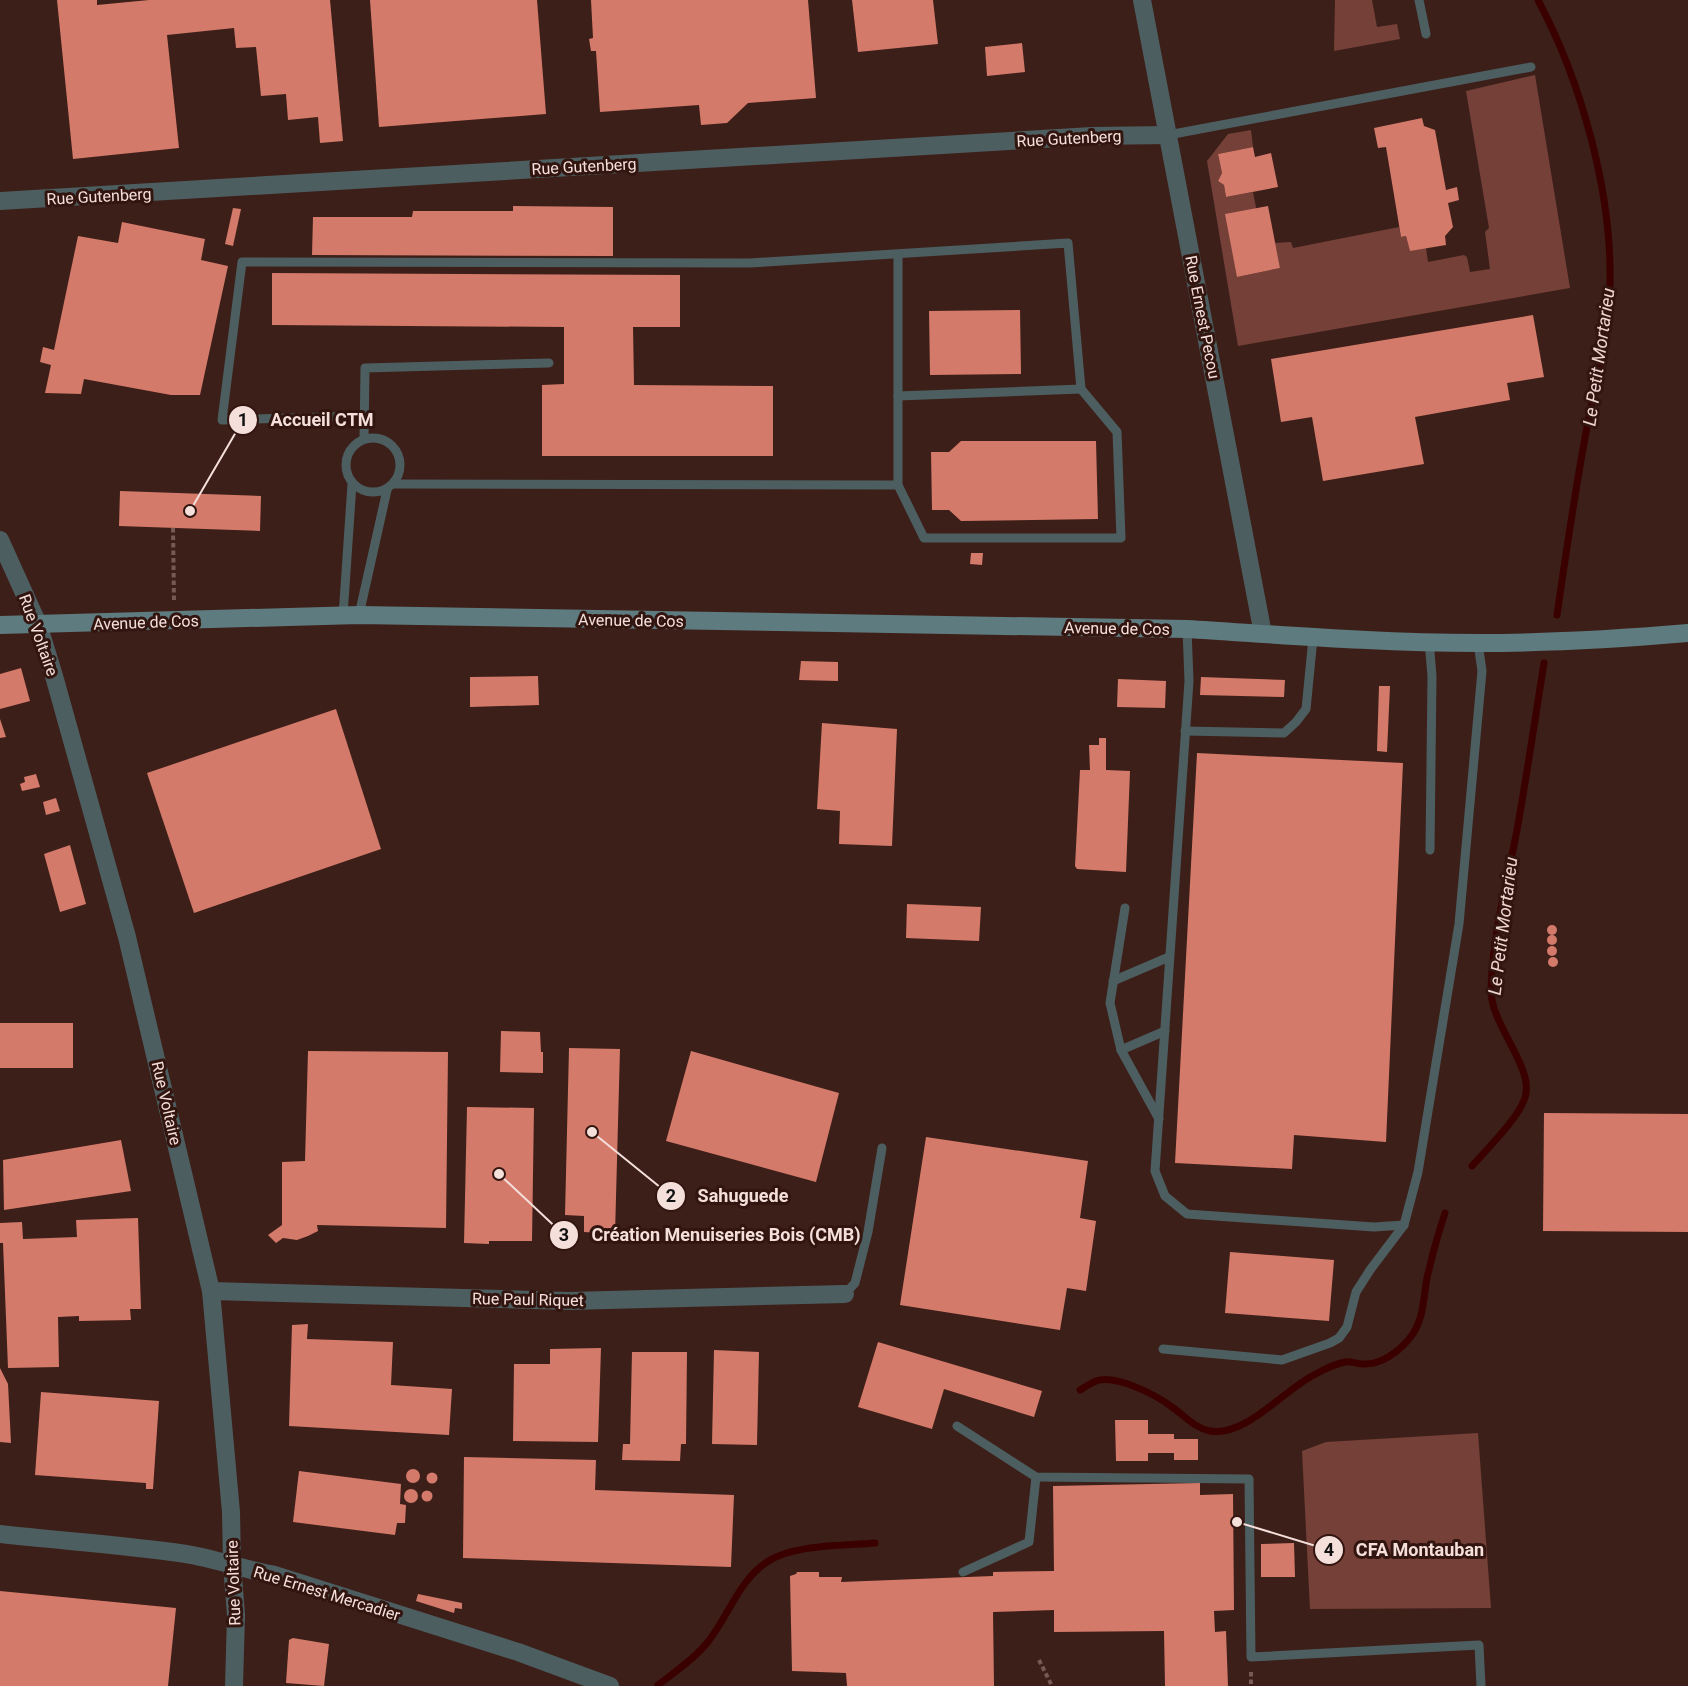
<svg xmlns="http://www.w3.org/2000/svg" width="1688" height="1686" viewBox="0 0 1688 1686" font-family="Roboto,sans-serif">
	<style>
		.green { fill: #744037 }
		.lines { fill: none; stroke-linecap: round; stroke-linejoin: round }
		.stream { stroke: #3a0000; stroke-width: 7 }
		.building { fill: #d47a6a }
		.path { stroke: #755a55; stroke-width: 4; stroke-dasharray: 4.5 3; stroke-linecap: butt }
		.lane { stroke: #4c5e60; stroke-width: 9 }
		.street { stroke: #4c5e60; stroke-width: 18 }
		.secondary { stroke: #5e7b7f; stroke-width: 18 }
		.labels { text-anchor: middle; stroke-width: 6; stroke-linejoin: round; paint-order: stroke }
		.street-label { font-size: 16px; fill: #f4dfdb; stroke: #331510 }
		.water-label { font-size: 18px; font-style: italic; fill: #efd5d0; stroke: #331510 }
		.leader { fill: none; stroke: #f4dfdb; stroke-width: 2 }
		.callout-dot { fill: #f4dfdb; stroke: #331510; stroke-width: 2 }
		.mark-label { font-size: 18px; text-anchor: middle; font-weight: bold; fill: #111 }
		.callout-label { font-size: 18px; text-anchor: middle; font-weight: bold; fill: #f4dfdb; stroke: #331510; stroke-width: 6; stroke-linejoin: round; paint-order: stroke }
	</style>
	<rect width="100%" height="100%" fill="#3d1f19"/>
	<g class="green">
		<polygon points="1335,0 1372,0 1377,27 1397,24 1400,39 1334,51"/>
		<polygon points="1535,75 1570,288 1238,346 1207,161 1228,134 1251,130 1253,147 1218,154 1222,173 1218,181 1224,185 1226,197 1253,192 1256,208 1237,277 1280,268 1275,243 1291,242 1293,248 1399,227 1401,237 1406,236 1410,250 1426,248 1428,262 1464,255 1467,257 1470,272 1490,269 1485,232 1489,228 1466,91"/>
		<polygon points="1478,1433 1491,1608 1310,1609 1302,1451 1326,1442"/>
	</g>
	<g class="lines">
		<g class="stream">
			<path d="M1538 0C1581 81 1612 191 1610 284 1609 332 1596 380 1587 427 1575 490 1566 553 1557 615"/>
			<path d="M1472 1166C1486 1150 1524 1113 1526 1093 1531 1065 1491 1023 1491 991 1492 937 1507 883 1517 830 1527 774 1535 719 1544 663"/>
			<path d="M1080 1390C1085 1387 1091 1383 1096 1381 1116 1374 1156 1395 1172 1407 1184 1415 1194 1428 1210 1431 1245 1437 1282 1392 1312 1376 1323 1370 1333 1364 1345 1362 1351 1361 1357 1364 1363 1364 1381 1365 1398 1352 1409 1339 1424 1321 1423 1300 1427 1278 1432 1256 1438 1234 1445 1213"/>
			<path d="M658 1685C675 1672 694 1659 707 1643 728 1617 739 1580 767 1562 793 1544 844 1546 875 1543"/>
		</g>
	</g>
	<g class="building">
		<polygon points="57,0 97,0 97,5 149,0 330,0 343,141 320,143 318,117 288,120 286,94 261,96 256,47 236,48 234,28 167,35 179,148 73,159"/>
		<polygon points="370,0 537,0 546,114 379,127"/>
		<polygon points="591,0 808,0 816,98 748,103 727,123 701,125 699,105 600,112 596,51 591,51 589,39 593,38"/>
		<polygon points="852,0 933,0 938,44 858,52"/>
		<polygon points="1022,43 1025,72 987,76 985,47"/>
		<polygon points="1422,118 1424,126 1435,130 1446,190 1457,187 1459,200 1448,203 1453,227 1445,236 1446,245 1410,251 1406,236 1401,237 1386,147 1378,148 1374,128"/>
		<polygon points="1253,147 1255,157 1271,153 1278,187 1226,197 1224,185 1218,181 1222,173 1218,154"/>
		<polygon points="513,206 613,207 613,256 312,255 313,217 412,217 413,211 513,211"/>
		<polygon points="1268,206 1280,268 1237,277 1225,214"/>
		<polygon points="233,208 241,209 233,246 225,244"/>
		<polygon points="122,222 205,239 201,260 228,266 200,395 171,395 84,379 81,394 45,393 51,365 40,362 43,347 54,350 78,236 118,243"/>
		<polygon points="272,273 680,275 680,327 633,327 634,385 773,386 773,456 542,456 542,385 564,384 564,327 272,325"/>
		<polygon points="1020,310 1021,374 930,375 929,311"/>
		<polygon points="1533,315 1544,377 1507,383 1510,400 1415,417 1424,464 1323,481 1312,417 1281,422 1271,359"/>
		<polygon points="961,441 1096,441 1098,519 961,521 949,510 932,510 931,452 949,452"/>
		<polygon points="120,491 261,496 260,531 119,526"/>
		<polygon points="971,553 983,553 982,565 970,564"/>
		<polygon points="801,661 838,662 838,681 799,680"/>
		<polygon points="21,668 30,701 0,709 0,674"/>
		<polygon points="538,676 539,705 470,707 470,677"/>
		<polygon points="1201,677 1285,680 1284,697 1200,695"/>
		<polygon points="1118,679 1166,681 1165,708 1117,707"/>
		<polygon points="1379,686 1390,686 1387,752 1377,751"/>
		<polygon points="336,709 381,849 194,913 147,773"/>
		<polygon points="0,719 6,737 0,738"/>
		<polygon points="822,723 897,729 892,846 839,844 840,811 817,809"/>
		<polygon points="1099,738 1106,738 1106,770 1130,771 1126,872 1077,869 1075,866 1080,770 1090,770 1089,745 1099,745"/>
		<polygon points="1197,753 1403,763 1386,1142 1294,1135 1292,1169 1175,1163"/>
		<polygon points="36,774 40,787 22,791 20,784 25,782 24,777"/>
		<polygon points="56,798 60,811 46,815 43,802"/>
		<polygon points="70,845 86,904 60,912 44,854"/>
		<polygon points="907,904 981,907 979,941 906,938"/>
		<circle cx="1552" cy="930" r="5"/>
		<circle cx="1552" cy="940" r="5"/>
		<circle cx="1552" cy="951" r="5"/>
		<circle cx="1553" cy="962" r="5"/>
		<rect x="0" y="1023" width="73" height="45"/>
		<polygon points="501,1031 540,1032 541,1052 543,1052 543,1073 500,1072"/>
		<polygon points="569,1048 620,1049 615,1234 584,1232 584,1216 565,1215"/>
		<polygon points="308,1051 448,1052 446,1228 317,1225 318,1231 308,1236 297,1240 283,1238 276,1243 268,1235 282,1225 282,1162 305,1161"/>
		<polygon points="691,1051 839,1093 816,1182 666,1141"/>
		<polygon points="467,1107 534,1108 532,1241 489,1241 489,1244 464,1243"/>
		<polygon points="1544,1113 1688,1114 1688,1232 1543,1231"/>
		<polygon points="926,1137 1088,1161 1080,1218 1096,1221 1086,1291 1067,1288 1060,1330 900,1305"/>
		<polygon points="121,1140 131,1191 4,1210 3,1160"/>
		<polygon points="138,1218 141,1309 130,1309 131,1320 79,1321 79,1316 58,1317 59,1367 8,1368 3,1243 0,1243 0,1223 22,1222 23,1239 77,1237 76,1220"/>
		<polygon points="1230,1252 1334,1260 1329,1321 1225,1313"/>
		<polygon points="308,1324 307,1339 393,1342 391,1385 452,1389 449,1435 289,1426 292,1325"/>
		<polygon points="878,1342 1042,1391 1034,1417 944,1389 932,1429 858,1407"/>
		<polygon points="601,1348 598,1442 513,1441 514,1364 550,1364 550,1349"/>
		<polygon points="714,1350 759,1352 757,1445 712,1444"/>
		<polygon points="632,1352 687,1352 686,1444 681,1444 680,1461 622,1460 623,1444 630,1444"/>
		<polygon points="0,1368 8,1384 11,1443 0,1442"/>
		<polygon points="41,1392 159,1401 153,1489 146,1489 146,1483 35,1475"/>
		<polygon points="1115,1420 1148,1420 1148,1434 1174,1434 1174,1439 1198,1439 1198,1460 1174,1460 1174,1453 1148,1453 1148,1461 1116,1461"/>
		<polygon points="464,1457 596,1460 595,1490 734,1495 731,1567 463,1558"/>
		<circle cx="413" cy="1476" r="7"/>
		<polygon points="299,1471 401,1484 400,1504 406,1505 405,1523 397,1523 395,1535 293,1522"/>
		<circle cx="432" cy="1478" r="5.5"/>
		<polygon points="1200,1483 1200,1495 1233,1494 1234,1610 1214,1611 1215,1632 1226,1631 1228,1686 1165,1686 1164,1631 1054,1632 1054,1610 993,1612 994,1686 847,1686 846,1673 792,1671 790,1576 796,1574 797,1572 819,1572 819,1577 842,1577 841,1582 993,1576 993,1572 1054,1571 1053,1486"/>
		<circle cx="411" cy="1496" r="7"/>
		<circle cx="427" cy="1496" r="5.5"/>
		<polygon points="1294,1543 1295,1577 1261,1577 1261,1544"/>
		<polygon points="0,1591 176,1608 168,1686 0,1686"/>
		<polygon points="418,1594 462,1603 462,1609 455,1608 454,1613 416,1601"/>
		<polygon points="293,1638 329,1644 324,1686 286,1683 289,1640"/>
	</g>
	<g class="lines">
		<g class="path">
			<polyline points="173,528 174,602"/>
			<polyline points="1039,1660 1052,1686"/>
			<polyline points="1251,1672 1251,1686"/>
		</g>
		<g class="lane">
			<polyline points="1419,0 1426,34"/>
			<polyline points="1168,135 1531,67"/>
			<polyline points="898,396 1081,389"/>
			<polyline points="364,416 222,420 242,262 750,263 1068,243 1081,389 1117,432 1121,538 924,538 898,485 898,254"/>
			<circle cx="373" cy="465" r="27"/>
			<polyline points="364,439 365,368 549,363"/>
			<polyline points="394,484 898,485"/>
			<polyline points="359,615 387,490"/>
			<polyline points="343,616 352,484"/>
			<polyline points="1187,629 1189,681 1155,1171 1165,1196 1187,1214 1374,1227 1404,1225 1418,1172 1459,924 1482,671 1478,643"/>
			<polyline points="1429,641 1432,676 1430,850"/>
			<polyline points="1185,731 1284,733 1296,722 1306,709 1313,638"/>
			<polyline points="1125,908 1110,1003 1121,1050 1159,1119"/>
			<polyline points="1113,981 1169,957"/>
			<polyline points="1121,1050 1165,1031"/>
			<polyline points="845,1294 855,1283 868,1232 882,1148"/>
			<polyline points="1163,1349 1282,1360 1330,1343 1339,1338 1347,1327 1356,1292 1370,1270 1404,1225"/>
			<polyline points="957,1426 1036,1477 1249,1479 1251,1657 1479,1645 1481,1686"/>
			<polyline points="963,1572 1029,1542 1036,1477"/>
		</g>
		<g class="street">
			<polyline points="1142,0 1263,634"/>
			<polyline points="0,201 1092,136 1168,135"/>
			<polyline points="0,540 38,624 54,676 127,937 211,1291 231,1512 232,1564 236,1615 234,1686"/>
			<polyline points="211,1291 569,1301 845,1294"/>
			<path d="M0 1534C62 1541 125 1545 186 1554 217 1559 245 1570 275 1575L518 1652 610 1686"/>
		</g>
		<path class="secondary" d="M0 625 359 615 1187 629C1284 635 1381 643 1478 643 1548 643 1618 639 1688 633"/>
	</g>
	<g class="labels">
		<g class="street-label">
			<text transform="translate(1069 138) rotate(-3)" y="6">Rue Gutenberg</text>
			<text transform="translate(584 166) rotate(-3)" y="6">Rue Gutenberg</text>
			<text transform="translate(99 196) rotate(-3)" y="6">Rue Gutenberg</text>
			<text transform="translate(1203 317) rotate(79)" y="6">Rue Ernest Pecou</text>
			<text transform="translate(631 620) rotate(1)" y="6">Avenue de Cos</text>
			<text transform="translate(146 622) rotate(-2)" y="6">Avenue de Cos</text>
			<text transform="translate(1117 628) rotate(1)" y="6">Avenue de Cos</text>
			<text transform="translate(39 635) rotate(70)" y="6">Rue Voltaire</text>
			<text transform="translate(167 1103) rotate(77)" y="6">Rue Voltaire</text>
			<text transform="translate(528 1299) rotate(1)" y="6">Rue Paul Riquet</text>
			<text transform="translate(233 1583) rotate(-92)" y="6">Rue Voltaire</text>
			<text transform="translate(327 1593) rotate(17)" y="6">Rue Ernest Mercadier</text>
		</g>
		<g class="water-label">
			<text transform="translate(1599 357) rotate(-82)" y="6">Le Petit Mortarieu</text>
			<text transform="translate(1503 926) rotate(-83)" y="6">Le Petit Mortarieu</text>
		</g>
	</g>
	<path class="leader" d="M190 511L243 420M592 1132L671 1196M499 1174L564 1235M1237 1522L1329 1550"/>
	<g class="callout-dot">
		<circle cx="190" cy="511" r="6"/>
		<circle cx="592" cy="1132" r="6"/>
		<circle cx="499" cy="1174" r="6"/>
		<circle cx="1237" cy="1522" r="6"/>
		<circle cx="243" cy="420" r="15"/>
		<circle cx="671" cy="1196" r="15"/>
		<circle cx="564" cy="1235" r="15"/>
		<circle cx="1329" cy="1550" r="15"/>
	</g>
	<g class="mark-label">
		<text x="243" y="426">1</text>
		<text x="671" y="1202">2</text>
		<text x="564" y="1241">3</text>
		<text x="1329" y="1556">4</text>
	</g>
	<g class="callout-label">
		<text x="322" y="426">Accueil CTM</text>
		<text x="743" y="1202">Sahuguede</text>
		<text x="726" y="1241">Création Menuiseries Bois (CMB)</text>
		<text x="1420" y="1556">CFA Montauban</text>
	</g>
</svg>
